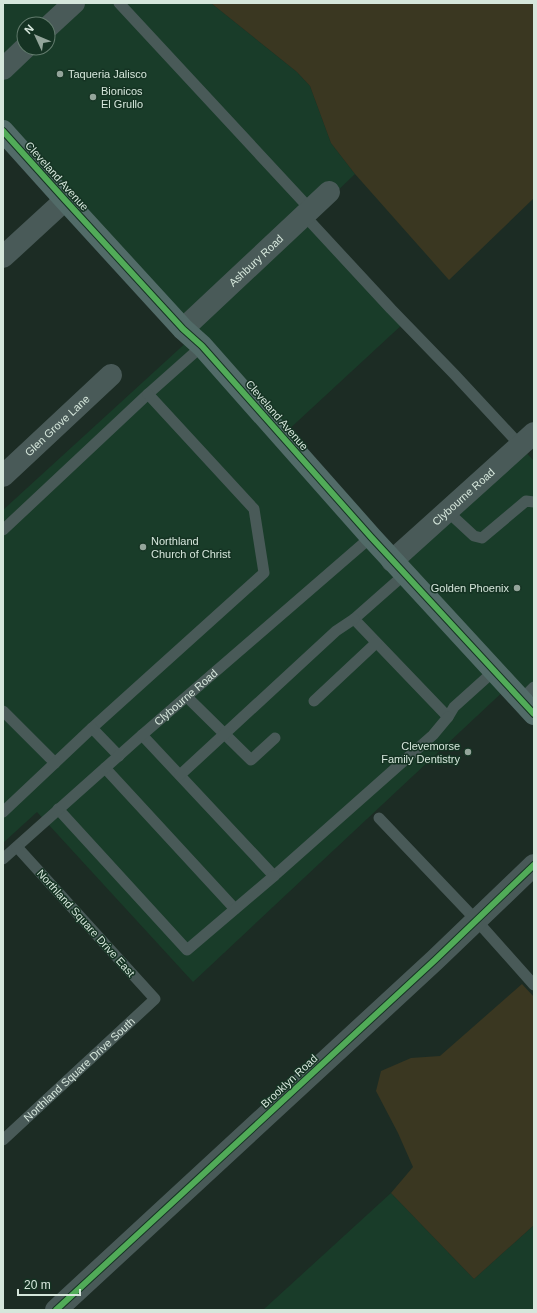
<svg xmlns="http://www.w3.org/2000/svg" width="537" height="1313" viewBox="0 0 537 1313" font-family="Arial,sans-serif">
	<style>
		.built { fill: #193c29; fill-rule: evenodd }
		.green { fill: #3a3721 }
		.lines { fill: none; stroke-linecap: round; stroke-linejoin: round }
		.service { stroke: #495a58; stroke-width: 11 }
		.minor { stroke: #495a58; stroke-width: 22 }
		.primary { stroke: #526b68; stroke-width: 22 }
		.cycleway-casing { stroke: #153323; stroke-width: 8 }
		.cycleway { stroke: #51ab58; stroke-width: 6 }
		.poi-dot { fill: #94a59b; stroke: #153323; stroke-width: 1.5 }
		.labels { text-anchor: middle; stroke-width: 3; stroke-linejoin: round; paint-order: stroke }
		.poi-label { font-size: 11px; fill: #d5e6db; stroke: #153323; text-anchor: start }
		.street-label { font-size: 11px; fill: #d5e6db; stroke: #153323 }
	</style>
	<rect width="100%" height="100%" fill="#1c2c24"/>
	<g class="built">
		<path d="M3 3H211L297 72 310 86 331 143 355 174 310 217 405 322 285 433 400 559 521 447 534 461V713L509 686 193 982 37 812 3 843V510L190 339 3 134ZM24 24H48V48H24Z"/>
		<polygon points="391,1193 474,1279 534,1225 534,1310 263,1310"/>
	</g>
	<g class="green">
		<polygon points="211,3 534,3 534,198 449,280 355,174 331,143 310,86 297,72"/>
		<polygon points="522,984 534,997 534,1225 474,1279 391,1193 413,1167 398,1133 376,1091 381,1071 411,1058 440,1056"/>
	</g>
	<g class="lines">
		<g class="service">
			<polyline points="119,3 311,210"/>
			<polyline points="304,215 391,309 455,375 520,445"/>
			<polyline points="447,511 474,536 482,538 526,501 534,502"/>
			<polyline points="3,530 148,394 202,346"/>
			<polyline points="405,574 354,619 448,717 454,707 494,671"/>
			<polyline points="187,697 251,760 275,738"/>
			<polyline points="521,700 534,687"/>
			<polyline points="314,701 376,643"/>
			<polyline points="3,711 55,763"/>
			<polyline points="92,728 264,573 254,509 148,394"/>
			<polyline points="142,735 274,876 433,735 448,717"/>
			<polyline points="105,768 235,909"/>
			<polyline points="180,775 336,631 354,619"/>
			<polyline points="58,809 187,950 274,876"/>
			<polyline points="3,812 92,728 119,756"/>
			<polyline points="379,818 477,921 534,985"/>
			<path id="s1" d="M3 859 142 735 371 537"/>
			<path id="s2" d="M3 1140 155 999 17 847"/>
		</g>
		<g class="minor">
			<polyline points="48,27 74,3"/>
			<polyline points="3,69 25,48"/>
			<polyline points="3,257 65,200"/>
			<path id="s3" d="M183 329 329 192"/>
			<path id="s4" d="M3 476 111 375"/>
			<path id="s5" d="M392 561 534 433"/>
			<polyline points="56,1310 435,960 534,865"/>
		</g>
		<polyline class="primary" points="3,131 65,200 183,329 202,346 371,537 534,714"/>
		<defs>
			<g id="cycleway">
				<polyline points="3,131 65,200 183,329 202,346 371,537 534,714"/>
				<polyline points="56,1310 435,960 534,865"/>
			</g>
		</defs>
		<use href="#cycleway" class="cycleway-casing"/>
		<use href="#cycleway" class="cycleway"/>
	</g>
	<g class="poi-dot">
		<circle cx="60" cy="74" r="4"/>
		<circle cx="93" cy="97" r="4"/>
		<circle cx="143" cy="547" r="4"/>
		<circle cx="517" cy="588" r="4"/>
		<circle cx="468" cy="752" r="4"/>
	</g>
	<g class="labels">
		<g class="poi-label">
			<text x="68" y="78">Taqueria Jalisco</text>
			<text x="101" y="95">Bionicos<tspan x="101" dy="13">El Grullo</tspan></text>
			<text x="151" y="545">Northland<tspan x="151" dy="13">Church of Christ</tspan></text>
			<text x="509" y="592" text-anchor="end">Golden Phoenix</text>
			<text x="460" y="750" text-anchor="end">Clevemorse<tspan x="460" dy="13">Family Dentistry</tspan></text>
		</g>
		<g class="street-label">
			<text transform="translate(57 176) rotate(48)" y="4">Cleveland Avenue</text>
			<text dy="4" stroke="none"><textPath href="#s3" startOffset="100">Ashbury Road</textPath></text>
			<text transform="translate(277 415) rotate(49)" y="4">Cleveland Avenue</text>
			<text dy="4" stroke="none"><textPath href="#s4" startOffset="74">Glen Grove Lane</textPath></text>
			<text dy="4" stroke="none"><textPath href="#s5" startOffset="96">Clybourne Road</textPath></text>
			<text dy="4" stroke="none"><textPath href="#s1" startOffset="244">Clybourne Road</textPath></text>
			<text transform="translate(86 923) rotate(48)" y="4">Northland Square Drive East</text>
			<text dy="4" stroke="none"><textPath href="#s2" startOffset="104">Northland Square Drive South</textPath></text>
			<text transform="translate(289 1081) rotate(-43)" y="4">Brooklyn Road</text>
		</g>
	</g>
	<rect width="537" height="1313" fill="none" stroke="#d5e6db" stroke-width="8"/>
	<g transform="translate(36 36) rotate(314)"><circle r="19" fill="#153323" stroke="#627b6d"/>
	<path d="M0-3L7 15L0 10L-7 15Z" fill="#94a59b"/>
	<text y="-6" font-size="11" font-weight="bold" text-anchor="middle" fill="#d5e6db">N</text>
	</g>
	<path d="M18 1289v6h62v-6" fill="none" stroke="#d5e6db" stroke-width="2"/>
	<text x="24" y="1289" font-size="12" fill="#d5e6db" stroke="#153323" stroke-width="3" paint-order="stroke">20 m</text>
</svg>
